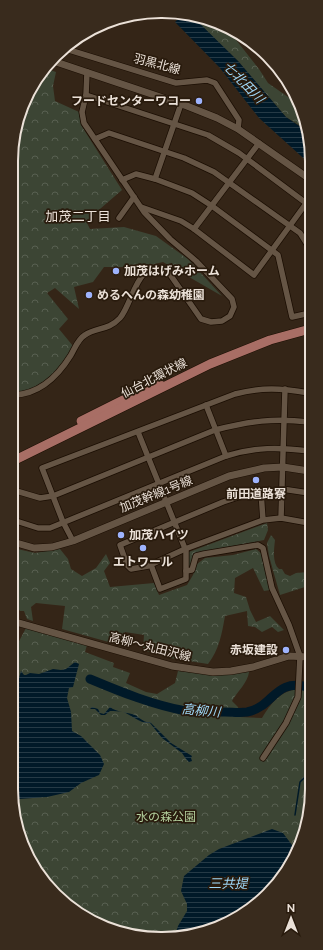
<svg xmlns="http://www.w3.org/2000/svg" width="323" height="950" viewBox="0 0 323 950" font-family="Raleway,'Noto Sans JP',sans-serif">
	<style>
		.forest { fill: url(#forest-crowns) }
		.water { fill: url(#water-rules) }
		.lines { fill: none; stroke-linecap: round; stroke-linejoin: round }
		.stream { stroke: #001928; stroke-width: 1.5 }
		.river { stroke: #001928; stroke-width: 9 }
		.minor-casing { stroke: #1b0e03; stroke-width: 7 }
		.tertiary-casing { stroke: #1b0e03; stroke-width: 8 }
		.primary-casing { stroke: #1b0e03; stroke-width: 10 }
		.minor { stroke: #655545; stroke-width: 5.5 }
		.tertiary { stroke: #655545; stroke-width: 7 }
		.primary { stroke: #a86e65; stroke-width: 9 }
		.poi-dot { fill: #9eb3fd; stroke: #291b0d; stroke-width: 1.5 }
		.labels { text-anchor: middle; stroke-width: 3.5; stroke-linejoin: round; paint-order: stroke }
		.street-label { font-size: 12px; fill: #ebe1d8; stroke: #291b0d }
		.poi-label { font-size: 12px; font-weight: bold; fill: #ebe1d8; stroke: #291b0d; text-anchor: start }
		.park-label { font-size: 12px; fill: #b3cf9d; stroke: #291b0d }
		.water-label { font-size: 13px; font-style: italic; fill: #9fd8f9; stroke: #291b0d }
		.neighbourhood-label { font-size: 13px; fill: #ebe1d8; stroke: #291b0d }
		.rim { fill: none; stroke: #ebe1d8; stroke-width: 2 }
	</style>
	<defs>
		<pattern id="forest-crowns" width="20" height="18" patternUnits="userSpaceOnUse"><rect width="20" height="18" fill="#3c4534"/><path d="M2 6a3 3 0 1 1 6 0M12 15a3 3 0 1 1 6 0" fill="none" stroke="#586051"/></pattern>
		<pattern id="water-rules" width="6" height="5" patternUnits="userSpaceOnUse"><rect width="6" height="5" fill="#001928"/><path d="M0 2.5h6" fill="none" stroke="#253a46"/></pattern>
	</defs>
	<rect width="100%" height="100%" fill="#342517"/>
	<g class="forest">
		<polygon points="191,16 200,16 226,27 259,69 268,83 301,106 308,131 286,117 238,61"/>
		<polygon points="44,68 56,72 53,86 55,101 79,112 81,125 122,190 86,221 90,229 124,227 156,236 188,259 222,296 163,262 142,267 104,267 93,282 74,287 79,309 55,288 47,293 68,319 59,329 73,346 60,369 40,385 23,393 14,391 16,123 42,70"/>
		<polygon points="267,523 268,530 264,540 195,553 191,565 189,566 189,552"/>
		<path d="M271 535 275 540C274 549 272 563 279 569H282L285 574 290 576 296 573 308 572V586L280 595 269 556 267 543Z"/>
		<path d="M13 548 35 553 60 549 68 559 71 569 82 576 96 568 106 554 110 563 104 571 110 587 154 583 159 595 187 585 193 575 197 564 205 558 233 555 256 549 262 554 270 590 264 591 253 568 235 578 234 593 246 597 250 610 256 622 270 616 284 630 278 632 272 627 262 632 255 627 248 626 247 611 225 616C222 633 219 650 208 664L170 658 143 650 144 635 125 632 123 646 62 629 65 606 36 603 31 607 33 621 27 619 24 611H20L14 603H12Z"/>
		<path d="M26 628 87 645 85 652 114 663 113 667 130 673 126 683 146 692 157 694 175 683 178 671 214 675 249 672C248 682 237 692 232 701L238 707 240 717 262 718C272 701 286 684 308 691L307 827 287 872 245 914 200 934 142 938 95 923 49 888 22 846 11 789 12 661 17 645Z"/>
	</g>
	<g class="water">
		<polygon points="182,15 191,15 238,61 286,117 308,132 311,142 311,165 259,118 220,68 175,22"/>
		<path d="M75 662 79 664 73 687 69 688 67 698 71 712 72 731 81 736 100 755 104 764 99 775 81 783 69 792 47 797 19 799 13 793 11 788 12 691C19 683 18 681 21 671L24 675H26L30 673 39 674 53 669 61 670 66 669Z"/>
		<path d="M92 707 98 709 100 713 104 714 110 707C116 712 127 712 135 715 140 718 144 723 150 722L171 743 192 756 191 758 192 761 189 762 186 759 182 753 162 738 150 723C140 724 132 715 123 712 119 711 114 711 110 711L105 715H101L95 709H90Z"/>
		<polygon points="272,829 283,833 292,845 292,859 287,872 245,914 200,934 175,936 178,926 187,911 187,904 181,891 184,876 209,855 219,849"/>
	</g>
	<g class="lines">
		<polyline class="stream" points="295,815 300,782 307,775"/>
		<path class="river" d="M90 679C121 692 153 705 186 711 198 713 212 712 225 712 232 712 240 713 247 712 274 707 274 678 308 687"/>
		<defs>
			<g id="minor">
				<polyline points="66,49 176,83 207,80 215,83 239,120 238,129"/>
				<polyline points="86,95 208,135 239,153 310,206"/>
				<polyline points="95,139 109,133 184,158 214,172 300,233 307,244 310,257"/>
				<polyline points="155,179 181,104"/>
				<polyline points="122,180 136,174 155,179 192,193 212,206 278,255 292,317 310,313"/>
				<polyline points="141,207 181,221 194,229 254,275 310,198"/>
				<polyline points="119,218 134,197"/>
				<polyline points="194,229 259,143"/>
				<path d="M14 395C40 394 58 376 71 355 75 348 78 339 85 335 96 327 108 331 120 318 134 302 137 254 169 273L201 319 211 322 222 321 230 316 234 307 232 299 196 261 170 239 144 212 84 123 82 112 86 95 87 72"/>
				<polyline points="206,405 226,456"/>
				<polyline points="138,432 186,551 186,579 160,589 151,565"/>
				<polyline points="282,489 309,493"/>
				<path d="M13 490 40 498 53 496 215 430C250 421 273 418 309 422"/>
				<polyline points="281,518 285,389"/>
				<path d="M13 520 38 528H50L226 456C255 447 279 447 309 451"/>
				<polyline points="263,520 261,492 250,493 223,502 120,545 127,565 131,569 148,566 185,549 263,520 281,518 309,523"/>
				<path d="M73 541 63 522 42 468 235 394C263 387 280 388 309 393"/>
				<polyline points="186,571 192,570 196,556 204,554 258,545 263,548 272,588 289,625 300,656 298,697 286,723 263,758"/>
			</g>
			<g id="tertiary">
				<polyline points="53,61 187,106 217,118 238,129 311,180"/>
				<polyline points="13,542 34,548 52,547 73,541 229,476 264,468 283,467 309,471"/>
				<polyline points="12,621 172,666 213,672 231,671 253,667 289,656 308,657"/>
			</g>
			<g id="primary">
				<polyline points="81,421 159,382"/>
				<polyline points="13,461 210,364 270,340 310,329"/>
			</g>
		</defs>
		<use href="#minor" class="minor-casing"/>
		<use href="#tertiary" class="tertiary-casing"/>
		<use href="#primary" class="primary-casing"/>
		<use href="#minor" class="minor"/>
		<use href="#tertiary" class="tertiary"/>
		<use href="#primary" class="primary"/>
	</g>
	<g class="poi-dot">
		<circle cx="199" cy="101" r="4"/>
		<circle cx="116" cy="271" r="4"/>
		<circle cx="89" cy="295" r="4"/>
		<circle cx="256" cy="480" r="4"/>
		<circle cx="121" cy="535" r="4"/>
		<circle cx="143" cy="548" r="4"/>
		<circle cx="286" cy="650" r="4"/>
	</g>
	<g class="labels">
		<g class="street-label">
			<text transform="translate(157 64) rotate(15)" y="4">羽黒北線</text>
			<text transform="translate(154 378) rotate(-27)" y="4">仙台北環状線</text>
			<text transform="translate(156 494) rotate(-22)" y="4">加茂幹線1号線</text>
			<text transform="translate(150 647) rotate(14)" y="4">高柳～丸田沢線</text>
		</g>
		<g class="poi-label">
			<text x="191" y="105" text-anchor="end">フードセンターワコー</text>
			<text x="124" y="275">加茂はげみホーム</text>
			<text x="97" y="299">めるへんの森幼稚園</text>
			<text x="256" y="498" text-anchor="middle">前田道路寮</text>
			<text x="129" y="539">加茂ハイツ</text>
			<text x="143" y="566" text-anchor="middle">エトワール</text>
			<text x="278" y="654" text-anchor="end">赤坂建設</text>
		</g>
		<g class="park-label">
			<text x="166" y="821">水の森公園</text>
		</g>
		<g class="water-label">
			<text transform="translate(244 82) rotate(46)" y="5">七北田川</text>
			<text transform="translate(201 710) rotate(5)" y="5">高柳川</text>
			<text x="228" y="888">三共提</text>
		</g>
		<g class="neighbourhood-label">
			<text x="78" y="221">加茂二丁目</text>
		</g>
	</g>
	<path d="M0 0H323V950H0ZM161 18H162A143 143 0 0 1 305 161V789A143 143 0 0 1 162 932H161A143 143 0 0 1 18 789V161A143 143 0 0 1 161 18Z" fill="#392b1d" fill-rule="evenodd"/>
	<path class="rim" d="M161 18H162A143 143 0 0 1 305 161V789A143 143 0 0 1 162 932H161A143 143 0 0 1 18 789V161A143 143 0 0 1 161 18Z"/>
	<g transform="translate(291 918)" stroke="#291b0d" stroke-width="3" paint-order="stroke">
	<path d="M0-3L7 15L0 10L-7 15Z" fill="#ebe1d8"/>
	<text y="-6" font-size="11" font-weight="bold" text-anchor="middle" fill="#ebe1d8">N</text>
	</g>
</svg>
